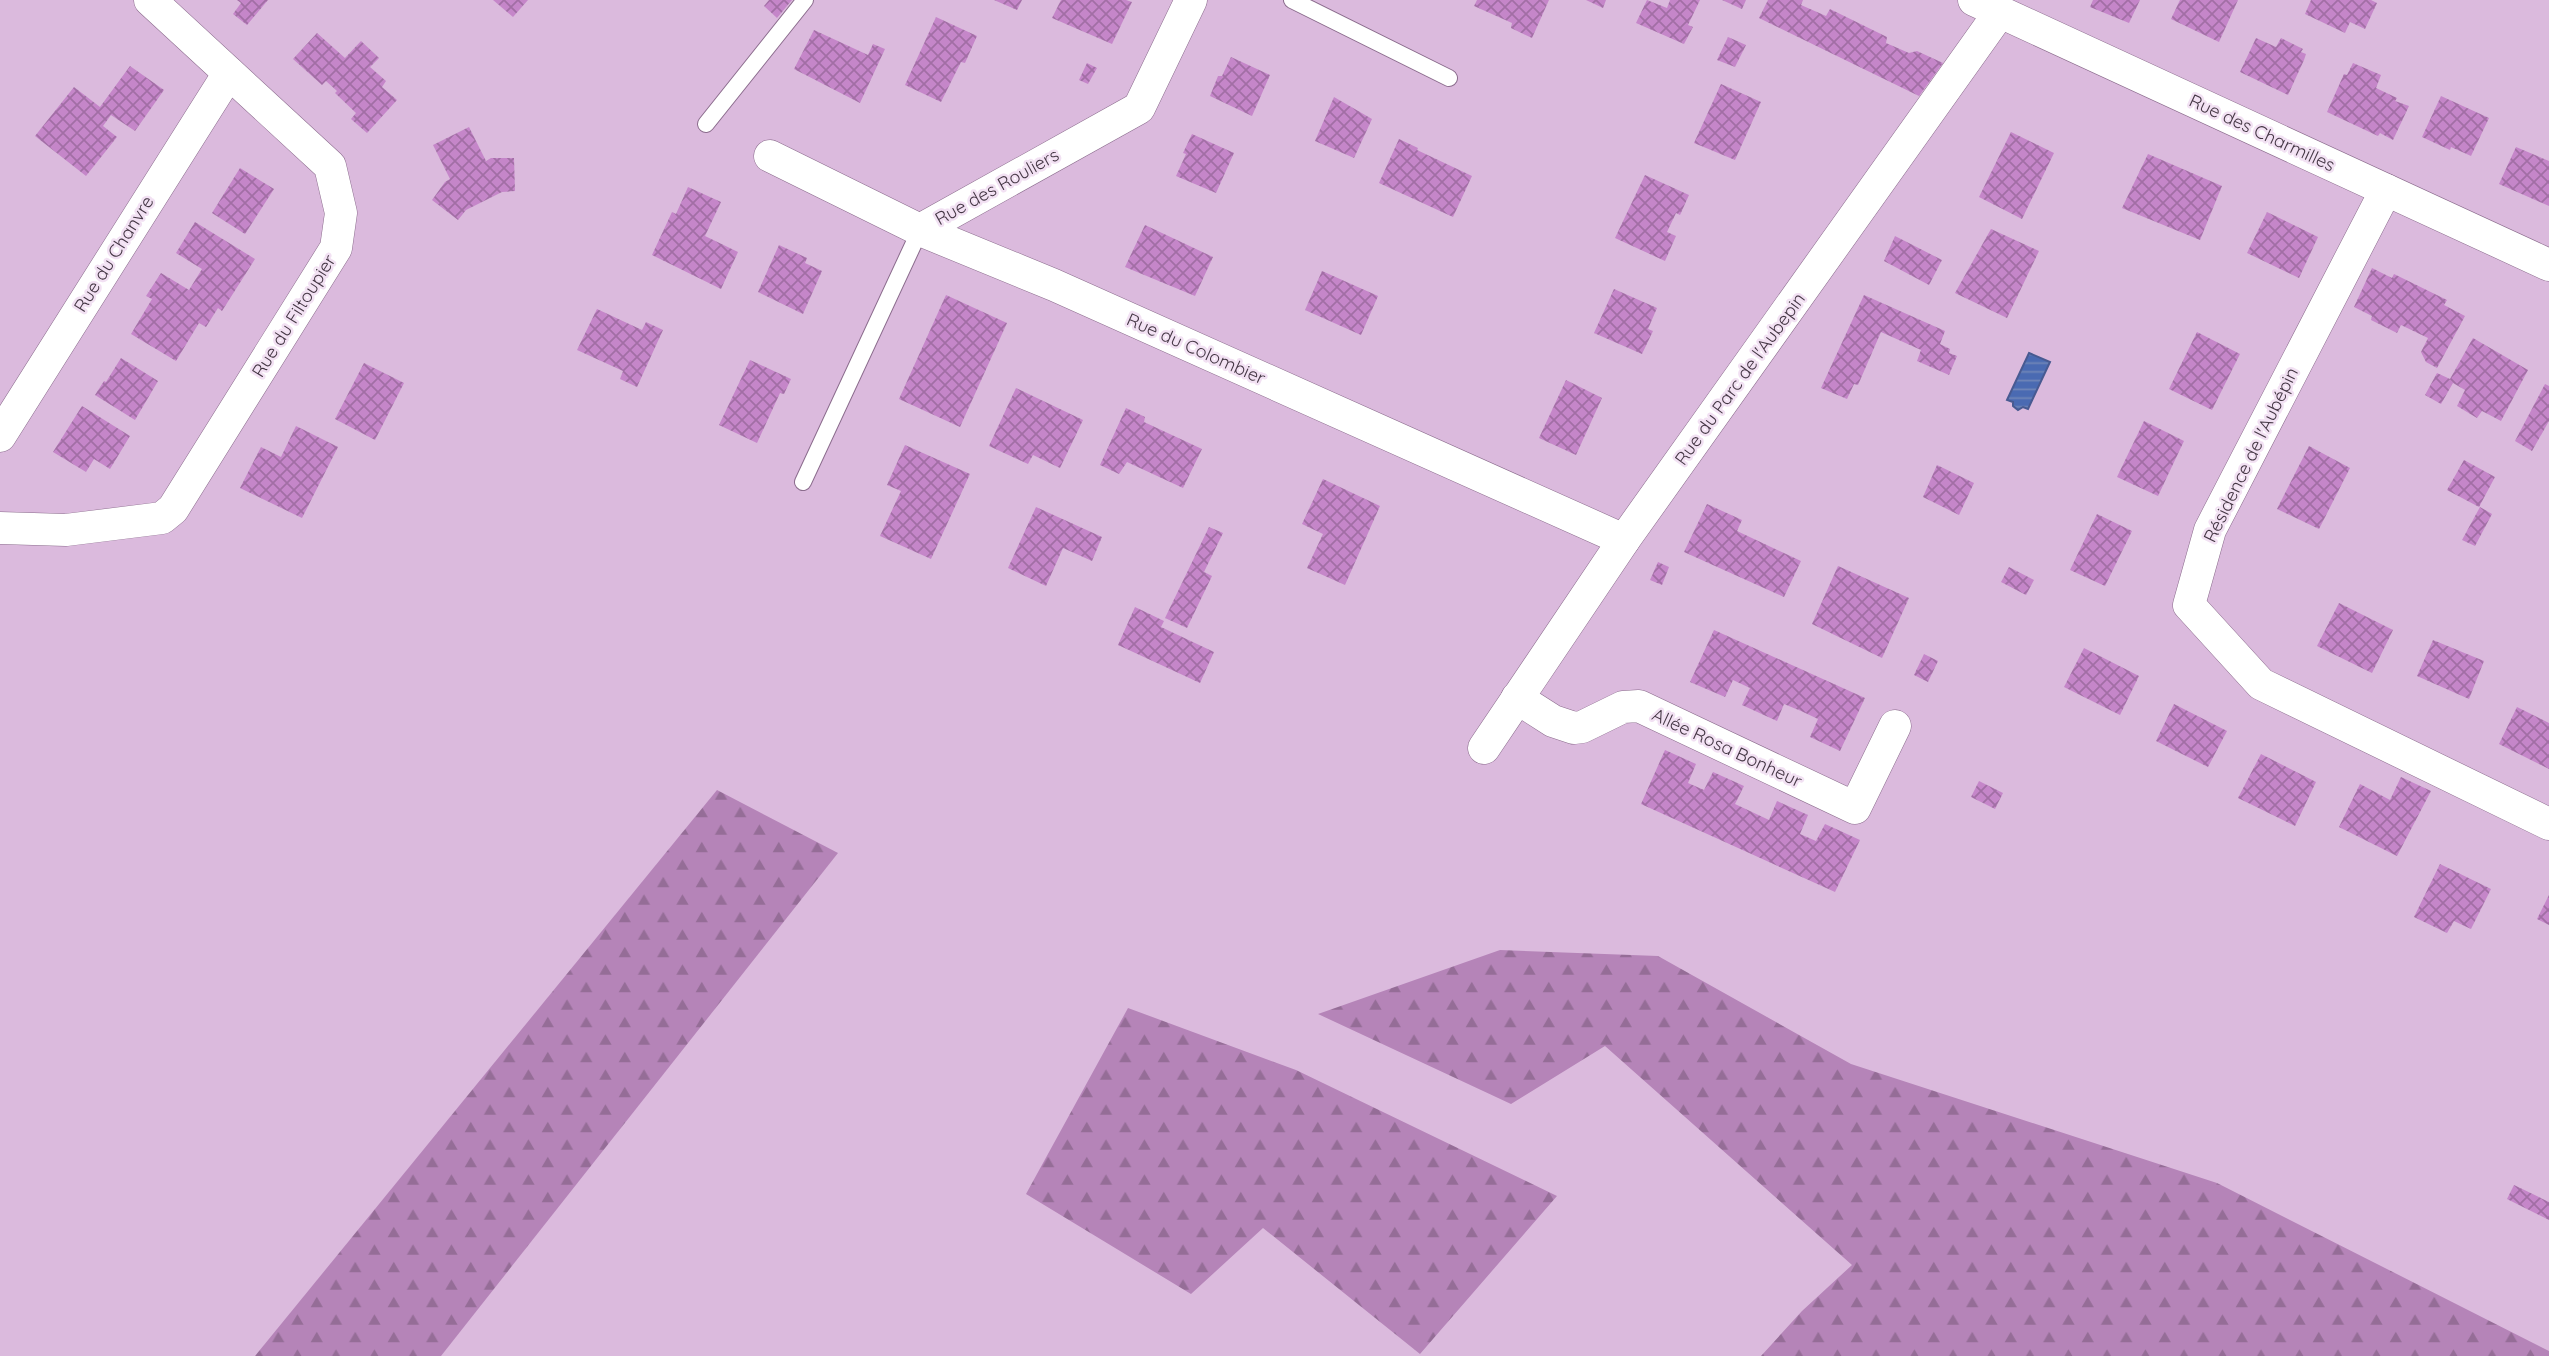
<svg xmlns="http://www.w3.org/2000/svg" width="2549" height="1356" viewBox="0 0 2549 1356" font-family="Quicksand,sans-serif">
	<style>
		.forest { fill: url(#forest-firs) }
		.water { fill: url(#water-rules); stroke: #485a91; stroke-width: 2 }
		.building { fill: url(#building-cross-hatch) }
		.lines { fill: none; stroke-linecap: round; stroke-linejoin: round }
		.lane-casing { stroke: #8b6c8d; stroke-width: 18 }
		.street-casing { stroke: #8b6c8d; stroke-width: 33 }
		.lane { stroke: #fff; stroke-width: 16 }
		.street { stroke: #fff; stroke-width: 32 }
		.labels { text-anchor: middle; stroke-width: 5; stroke-linejoin: round; paint-order: stroke }
		.street-label { font-size: 18px; fill: #443644; stroke: #f2e1f3 }
	</style>
	<defs>
		<pattern id="forest-firs" width="22" height="20" patternUnits="userSpaceOnUse" patternTransform="scale(1.75)"><rect width="22" height="20" fill="#b584b8"/><path d="M5 1l3.5 6h-7zM16 11l3.5 6h-7z" fill="#956d97"/></pattern>
		<pattern id="water-rules" width="6" height="5" patternUnits="userSpaceOnUse" patternTransform="scale(1.75)"><rect width="6" height="5" fill="#4a6ab2"/><path d="M0 2.5h6" fill="none" stroke="#7085b8"/></pattern>
		<pattern id="building-cross-hatch" width="8" height="8" patternUnits="userSpaceOnUse" patternTransform="scale(1.75)"><rect width="8" height="8" fill="#c586c9"/><path d="M0 0l8 8M0 8l8-8" fill="none" stroke="#a26ea5"/></pattern>
	</defs>
	<rect width="100%" height="100%" fill="#dbbadd"/>
	<g class="forest">
		<polygon points="717,790 838,853 441,1356 255,1356"/>
		<polygon points="1500,950 1658,956 1851,1064 2217,1183 2549,1351 2549,1356 1761,1356 1802,1311 1852,1265 1605,1046 1511,1104 1318,1014"/>
		<polygon points="1128,1008 1296,1070 1557,1196 1420,1354 1263,1228 1191,1294 1026,1194"/>
	</g>
	<polygon class="water" points="2029,353 2050,362 2028,409 2023,407 2018,410 2013,406 2013,402 2007,400"/>
	<g class="building">
		<polygon points="237,0 268,0 247,25 233,14 241,3"/>
		<polygon points="493,0 528,0 513,17"/>
		<polygon points="769,0 792,0 777,18 764,6"/>
		<polygon points="994,0 1022,0 1017,10"/>
		<polygon points="1061,0 1126,0 1132,2 1112,44 1052,18"/>
		<polygon points="1477,0 1549,0 1532,38 1511,28 1512,23 1474,6"/>
		<polygon points="1586,0 1606,0 1603,8"/>
		<polygon points="1647,0 1667,8 1670,0 1700,0 1688,25 1693,27 1684,44 1636,23"/>
		<polygon points="1722,0 1746,0 1742,9"/>
		<polygon points="1768,0 1803,0 1801,5 1826,16 1830,9 1887,37 1886,43 1909,53 1917,51 1943,63 1919,96 1759,18"/>
		<polygon points="2093,0 2140,0 2129,23 2090,7"/>
		<polygon points="2180,0 2238,0 2219,42 2171,19"/>
		<polygon points="2311,0 2371,0 2377,3 2365,29 2350,22 2345,33 2305,14"/>
		<polygon points="936,17 977,36 965,63 961,62 941,102 905,85"/>
		<polygon points="814,30 868,55 873,44 885,49 860,103 794,69"/>
		<polygon points="317,33 345,58 361,41 379,58 370,67 386,81 382,87 397,100 367,133 351,119 356,113 335,93 337,91 326,81 322,85 293,59"/>
		<polygon points="1728,37 1746,45 1735,67 1717,60"/>
		<polygon points="2256,38 2276,47 2281,38 2303,49 2301,52 2306,54 2304,60 2288,95 2240,72"/>
		<polygon points="1231,57 1270,75 1252,116 1210,96 1218,76 1222,76"/>
		<polygon points="1087,63 1097,68 1088,84 1079,80"/>
		<polygon points="2353,63 2381,75 2376,88 2397,98 2395,101 2409,106 2393,140 2380,133 2378,136 2327,112 2344,74 2347,75"/>
		<polygon points="130,66 164,90 135,131 111,115 103,126 117,137 86,176 35,136 74,87 100,107"/>
		<polygon points="1721,84 1761,102 1735,160 1694,143"/>
		<polygon points="2441,96 2489,118 2471,156 2451,147 2450,150 2422,137"/>
		<polygon points="1334,97 1372,119 1354,158 1315,141"/>
		<polygon points="469,127 486,161 491,158 514,158 515,191 502,192 466,210 458,220 432,200 445,182 450,179 433,145"/>
		<polygon points="2011,132 2054,153 2022,219 1979,197"/>
		<polygon points="1192,134 1234,153 1216,193 1176,176 1186,154 1183,153"/>
		<polygon points="1399,139 1418,148 1417,150 1472,176 1453,217 1379,183"/>
		<polygon points="2516,147 2549,161 2549,206 2499,184"/>
		<polygon points="2148,154 2222,186 2200,240 2122,208"/>
		<polygon points="240,168 274,189 245,234 212,213"/>
		<polygon points="1645,175 1689,195 1680,215 1676,213 1667,232 1676,236 1665,261 1615,238"/>
		<polygon points="688,187 721,202 705,236 738,252 721,289 652,255 672,212 676,214"/>
		<polygon points="2267,212 2318,237 2299,278 2247,253"/>
		<polygon points="195,222 255,259 222,311 218,308 206,327 199,323 176,361 131,334 152,299 146,296 161,273 189,290 202,269 176,253"/>
		<polygon points="1145,225 1213,257 1195,296 1125,267"/>
		<polygon points="1991,229 2039,251 2007,318 1955,293"/>
		<polygon points="1895,236 1942,260 1929,285 1884,261"/>
		<polygon points="779,245 807,258 805,263 822,271 803,314 758,292"/>
		<polygon points="2372,268 2392,278 2394,274 2447,300 2444,305 2465,316 2437,368 2426,362 2421,352 2428,338 2401,325 2397,333 2371,320 2372,316 2354,307"/>
		<polygon points="1322,271 1378,296 1361,335 1305,310"/>
		<polygon points="1614,289 1657,308 1648,329 1653,331 1642,354 1594,333"/>
		<polygon points="946,295 1007,323 960,427 899,399"/>
		<polygon points="1864,295 1945,331 1940,344 1950,349 1949,353 1957,356 1949,375 1917,361 1921,350 1881,332 1858,385 1854,384 1847,399 1821,388"/>
		<polygon points="597,309 642,330 646,322 663,330 637,387 620,379 623,371 577,350"/>
		<polygon points="2197,332 2240,354 2212,410 2169,389"/>
		<polygon points="2473,338 2528,370 2501,421 2482,411 2477,418 2457,406 2465,390 2453,383 2441,404 2425,395 2437,373 2450,379"/>
		<polygon points="121,358 158,381 135,420 95,395 104,381 106,382"/>
		<polygon points="750,360 791,379 784,394 780,393 757,443 719,425"/>
		<polygon points="364,363 404,383 375,440 335,419"/>
		<polygon points="1566,380 1602,398 1576,455 1539,438"/>
		<polygon points="2545,384 2549,386 2549,421 2532,451 2515,441"/>
		<polygon points="1016,388 1083,420 1060,468 1033,455 1028,464 989,446"/>
		<polygon points="82,406 130,436 110,469 94,459 86,472 53,452"/>
		<polygon points="1126,408 1145,417 1144,422 1202,449 1183,488 1127,462 1119,474 1100,465"/>
		<polygon points="2144,421 2184,441 2158,496 2117,477"/>
		<polygon points="296,426 338,447 302,518 240,488 261,447 281,457"/>
		<polygon points="905,445 970,474 931,559 880,536 901,491 887,485"/>
		<polygon points="2309,446 2350,468 2319,529 2277,509"/>
		<polygon points="2464,460 2495,477 2479,507 2447,490"/>
		<polygon points="1937,465 1974,483 1959,515 1923,497"/>
		<polygon points="1323,479 1380,506 1345,585 1307,568 1323,534 1302,524"/>
		<polygon points="1707,504 1742,520 1737,531 1801,561 1784,597 1684,552"/>
		<polygon points="1036,507 1102,537 1092,561 1063,548 1046,586 1008,568"/>
		<polygon points="2480,507 2492,514 2475,546 2462,540"/>
		<polygon points="2097,514 2132,531 2105,586 2070,570"/>
		<polygon points="1209,527 1223,533 1204,572 1212,576 1187,628 1165,618"/>
		<polygon points="1658,562 1669,567 1662,585 1650,580"/>
		<polygon points="1838,566 1909,598 1882,658 1812,624"/>
		<polygon points="2009,567 2034,580 2026,595 2001,582"/>
		<polygon points="2339,603 2393,630 2372,673 2317,646"/>
		<polygon points="1135,607 1164,621 1161,627 1214,652 1200,683 1118,645"/>
		<polygon points="1714,630 1865,698 1840,751 1810,737 1818,719 1801,711 1784,704 1777,721 1742,705 1750,688 1733,680 1725,697 1690,682"/>
		<polygon points="2433,640 2484,661 2469,699 2417,676"/>
		<polygon points="2084,648 2139,676 2120,715 2064,687"/>
		<polygon points="1924,654 1938,661 1928,682 1914,675"/>
		<polygon points="2174,704 2227,731 2208,767 2156,741"/>
		<polygon points="2517,707 2549,723 2549,769 2499,744"/>
		<polygon points="1665,750 1696,764 1688,783 1704,790 1713,772 1744,786 1735,804 1769,820 1777,801 1808,815 1800,834 1816,841 1825,824 1860,840 1835,892 1641,804"/>
		<polygon points="2261,754 2316,782 2295,826 2238,798"/>
		<polygon points="2401,777 2431,791 2397,856 2339,827 2360,784 2390,800"/>
		<polygon points="1979,781 2003,793 1995,809 1971,797"/>
		<polygon points="2440,864 2491,889 2471,929 2454,921 2447,933 2414,917"/>
		<polygon points="2549,895 2549,925 2537,919"/>
		<polygon points="2514,1185 2549,1202 2549,1220 2507,1199"/>
	</g>
	<g class="lines">
		<defs>
			<g id="lane">
				<polyline points="1292,0 1449,78"/>
				<polyline points="706,124 805,0"/>
				<polyline points="803,482 920,230"/>
			</g>
			<g id="street">
				<polyline points="1974,0 2549,265"/>
				<polyline points="770,156 920,230 1054,285 1624,540"/>
				<polyline points="2386,190 2210,530 2189,605 2261,684 2549,824"/>
				<polyline points="920,230 1139,108 1191,0"/>
				<polyline points="0,436 229,73"/>
				<polyline points="0,528 66,530 162,518 173,509 336,248 341,213 330,166 150,0"/>
				<polyline points="1517,698 1553,721 1574,728 1582,727 1623,707 1639,706 1855,808 1895,726"/>
				<polyline points="1484,748 1624,540 2000,12"/>
			</g>
		</defs>
		<use href="#lane" class="lane-casing"/>
		<use href="#street" class="street-casing"/>
		<use href="#lane" class="lane"/>
		<use href="#street" class="street"/>
	</g>
	<g class="labels">
		<g class="street-label">
			<text transform="translate(2262 133) rotate(25)" y="6">Rue des Charmilles</text>
			<text transform="translate(997 187) rotate(-29)" y="6">Rue des Rouliers</text>
			<text transform="translate(114 254) rotate(-58)" y="6">Rue du Chanvre</text>
			<text transform="translate(294 316) rotate(-58)" y="6">Rue du Filtoupier</text>
			<text transform="translate(1196 349) rotate(24)" y="6">Rue du Colombier</text>
			<text transform="translate(1740 379) rotate(-54)" y="6">Rue du Parc de l'Aubepin</text>
			<text transform="translate(2251 455) rotate(-64)" y="6">Résidence de l'Aubépin</text>
			<text transform="translate(1727 748) rotate(25)" y="6">Allée Rosa Bonheur</text>
		</g>
	</g>
</svg>
